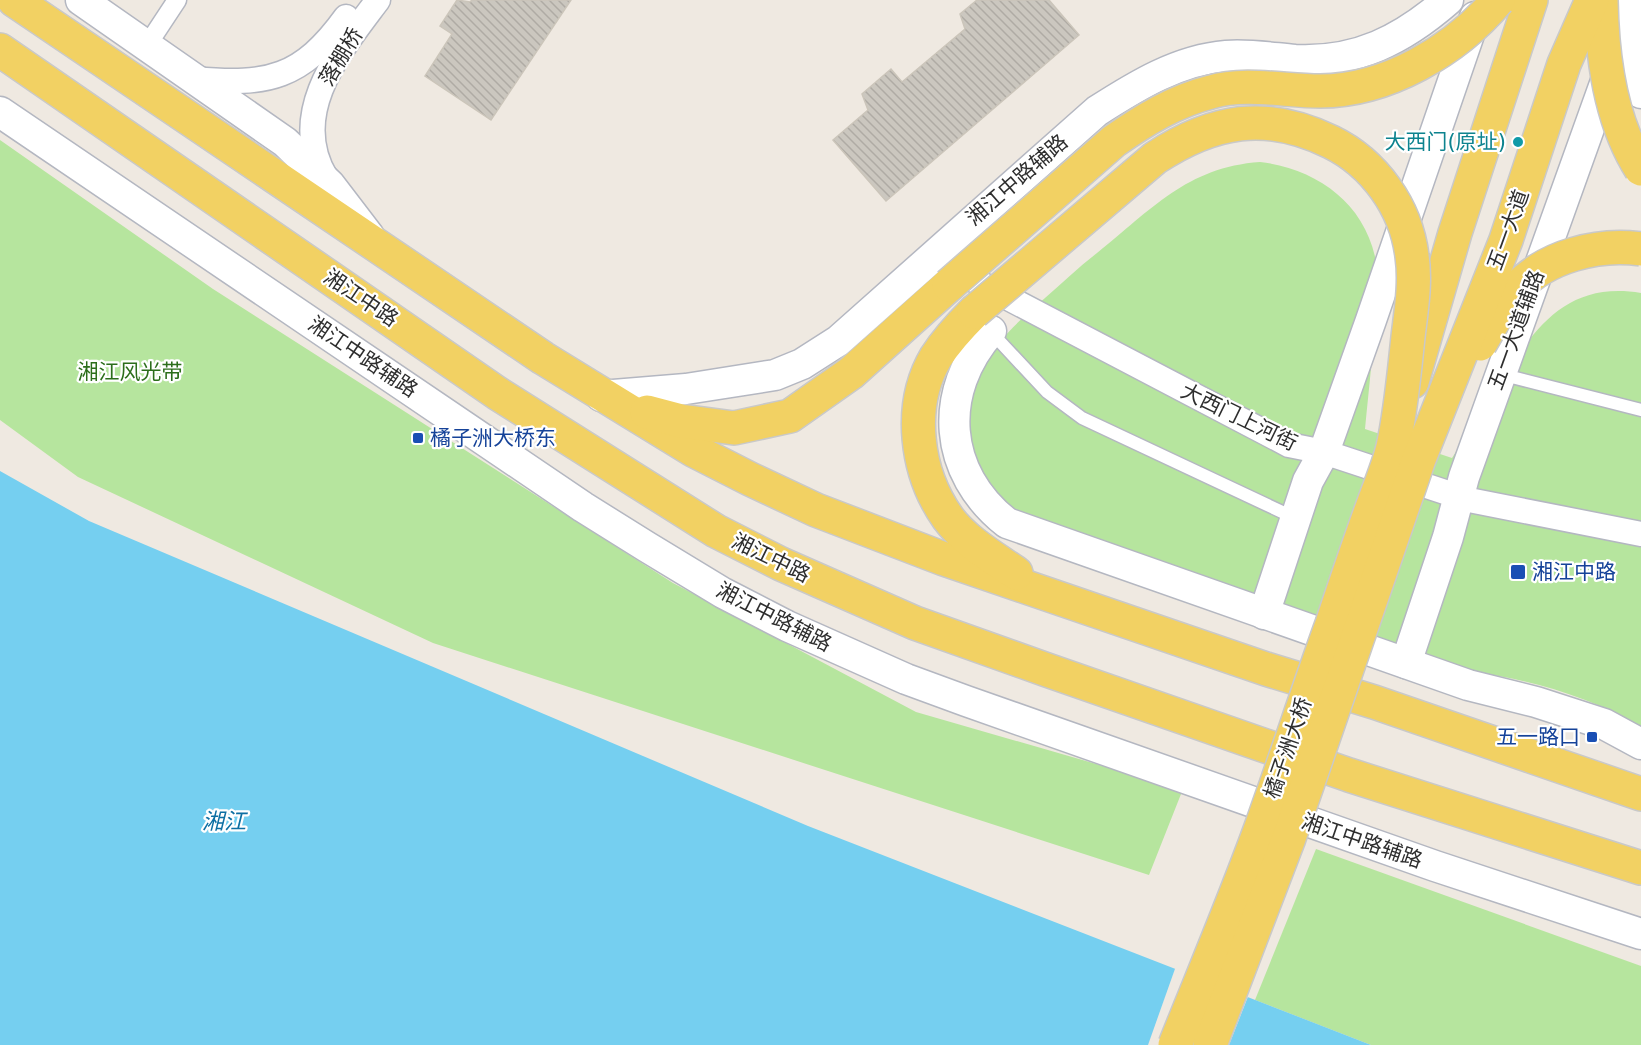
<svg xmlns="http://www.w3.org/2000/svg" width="1641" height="1045" viewBox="0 0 1641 1045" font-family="'DejaVu Sans','Noto Sans SC',sans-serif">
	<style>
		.park { fill: #b6e59e }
		.water { fill: #75cff0 }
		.pier { fill: #efe9e1 }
		.building { fill: url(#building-back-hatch); stroke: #cbc5ba; stroke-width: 1.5 }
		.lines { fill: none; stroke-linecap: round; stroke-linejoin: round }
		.service-casing { stroke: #b4b7c1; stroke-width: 15 }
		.pedestrian-casing { stroke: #b4b7c1; stroke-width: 21 }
		.minor-casing { stroke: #b4b7c1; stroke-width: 27 }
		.tertiary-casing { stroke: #b4b7c1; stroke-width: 33 }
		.primary-casing { stroke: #c9c9c9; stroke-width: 36 }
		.service { stroke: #fff; stroke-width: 12 }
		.pedestrian { stroke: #fff; stroke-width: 18 }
		.minor { stroke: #fff; stroke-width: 24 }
		.tertiary { stroke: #fff; stroke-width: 30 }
		.primary { stroke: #f2d163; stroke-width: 33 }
		.primary-bridge-casing { stroke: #c9c9c9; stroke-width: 36; stroke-linecap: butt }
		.primary-bridge { stroke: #f2d163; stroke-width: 33 }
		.culture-dot { fill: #0f9aa8; stroke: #fff; stroke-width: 2 }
		.transit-dot { fill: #1a4fb4; stroke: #fff; stroke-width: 2 }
		.labels { text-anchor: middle; stroke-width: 4.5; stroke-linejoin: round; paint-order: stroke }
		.street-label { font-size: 21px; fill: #2e2e2e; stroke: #fff }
		.culture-label { font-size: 21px; fill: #0d838f; stroke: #fff; text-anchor: end }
		.park-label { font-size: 21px; fill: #2c6e1b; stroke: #fff }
		.transit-label { font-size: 21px; fill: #164399; stroke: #fff; text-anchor: start }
		.water-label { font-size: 22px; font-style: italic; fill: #0d6fa3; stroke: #fff }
	</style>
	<defs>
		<pattern id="building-back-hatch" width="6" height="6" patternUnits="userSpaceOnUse" patternTransform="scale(1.5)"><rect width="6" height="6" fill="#cbc7bf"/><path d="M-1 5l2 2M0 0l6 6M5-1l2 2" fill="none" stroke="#afaba4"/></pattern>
	</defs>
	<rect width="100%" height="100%" fill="#efe9e1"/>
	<g class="park">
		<polygon points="0,140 213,289 673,583 916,712 1183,789 1149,875 433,643 78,477 0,420"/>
		<path d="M1260 162C1319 169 1369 206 1377 268 1378 280 1376 293 1375 305 1374 346 1369 388 1365 429L1452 458C1468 433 1484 408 1500 383 1535 327 1567 281 1641 293V726C1589 697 1532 680 1474 672L1022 515C993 495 977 473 970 439 958 377 1002 335 1045 298 1062 283 1079 267 1097 253 1151 210 1187 167 1260 162Z"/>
		<polygon points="1316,849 1641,966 1641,1045 1371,1045 1255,1000"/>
	</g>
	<polygon class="water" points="0,471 89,521 808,826 1371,1045 0,1045"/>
	<polygon class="pier" points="1176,966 1249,994 1229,1045 1148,1045"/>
	<g class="building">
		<polygon points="457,0 470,2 472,0 571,0 491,120 425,76 452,34 440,26"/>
		<polygon points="977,0 1049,0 1079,35 886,201 833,140 868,110 862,94 891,69 902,82 965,29 960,14"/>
	</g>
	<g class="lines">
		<defs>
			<g id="service">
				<polyline points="991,332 1047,392 1082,418 1295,518"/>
				<polyline points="1500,374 1641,410"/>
			</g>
			<polyline id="pedestrian" points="146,47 177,0"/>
			<g id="minor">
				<path d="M195 79C268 86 302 78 346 17"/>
				<path d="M326 178C287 113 340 51 378 0"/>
				<polyline points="949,267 1289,445 1324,452 1469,500 1641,534"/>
			</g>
			<g id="tertiary">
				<polyline points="81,0 285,142 330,185 369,236"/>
				<polyline points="1632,22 1635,70 1641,93"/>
				<polyline points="0,112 583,507 647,547 723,593 787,626 906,679 966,701 1435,866 1641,934"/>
				<path d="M991 331C937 392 943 473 1007 523L1468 685 1536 702 1604 724 1641 744"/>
				<path d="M601 396 686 389 775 375 802 364 838 341 1097 111C1136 86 1178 60 1226 56 1249 54 1272 58 1295 60 1357 63 1402 40 1448 0"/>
				<polyline points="1264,614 1308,481 1324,452 1371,320 1475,17"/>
				<polyline points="1406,663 1448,537 1464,477 1635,0"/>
			</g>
			<g id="primary">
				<polyline points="14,0 543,358 693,450 750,479 816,510 944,559 1266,669 1374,702 1641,794"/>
				<polyline points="0,50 497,393 716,531 781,564 915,623 1047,670 1349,775 1641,868"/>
				<path d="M974 312C960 326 947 340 936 357 907 406 916 473 948 518 965 541 993 557 1016 573"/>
				<polyline points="1412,382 1455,233 1531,0"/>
				<polyline points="647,412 681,421 734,428 790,416 851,373 949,285"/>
			</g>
		</defs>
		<use href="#service" class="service-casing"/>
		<use href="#pedestrian" class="pedestrian-casing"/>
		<use href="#minor" class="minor-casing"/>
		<use href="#tertiary" class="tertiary-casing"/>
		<use href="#primary" class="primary-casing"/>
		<use href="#service" class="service"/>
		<use href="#pedestrian" class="pedestrian"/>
		<use href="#minor" class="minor"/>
		<use href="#tertiary" class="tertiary"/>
		<use href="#primary" class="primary"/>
		<defs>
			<g id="primary-bridge">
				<path d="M1601 0C1602 56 1610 121 1641 169"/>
				<path d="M949 285 1114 141C1144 120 1175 101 1211 92 1245 82 1285 91 1320 91 1387 91 1456 50 1498 0"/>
				<path d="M974 312 1155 158C1213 120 1266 110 1331 142 1374 163 1406 207 1412 256 1416 283 1411 311 1408 337 1404 374 1401 411 1393 447 1388 468 1379 488 1372 508 1358 546 1345 585 1332 624 1307 693 1284 764 1259 833 1233 904 1203 975 1175 1045"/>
				<path d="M1480 344C1491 325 1502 305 1516 289 1546 256 1598 243 1641 249"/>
				<polyline points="1210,1045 1289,838 1419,459 1506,240 1564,64 1592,0"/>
			</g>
		</defs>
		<use href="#primary-bridge" class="primary-bridge-casing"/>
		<use href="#primary-bridge" class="primary-bridge"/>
	</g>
	<circle class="culture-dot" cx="1518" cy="142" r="6"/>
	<g class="transit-dot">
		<rect x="412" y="432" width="12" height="12" rx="3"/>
		<rect x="1510" y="564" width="16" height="16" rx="3"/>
		<rect x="1586" y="731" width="12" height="12" rx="3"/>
	</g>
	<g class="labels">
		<g class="street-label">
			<text transform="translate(341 57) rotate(-59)" y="7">落棚桥</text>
			<text transform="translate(1017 180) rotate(-41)" y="7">湘江中路辅路</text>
			<text transform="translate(1508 230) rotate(-70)" y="7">五一大道</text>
			<text transform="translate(361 298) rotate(34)" y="7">湘江中路</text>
			<text transform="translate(1516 330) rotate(-70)" y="7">五一大道辅路</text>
			<text transform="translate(363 357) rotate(34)" y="7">湘江中路辅路</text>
			<text transform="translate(1239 417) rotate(26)" y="7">大西门上河街</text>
			<text transform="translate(771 558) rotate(26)" y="7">湘江中路</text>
			<text transform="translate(774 617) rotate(27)" y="7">湘江中路辅路</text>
			<text transform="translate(1288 748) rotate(-71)" y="7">橘子洲大桥</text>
			<text transform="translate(1362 841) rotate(19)" y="7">湘江中路辅路</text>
		</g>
		<g class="culture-label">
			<text x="1506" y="149">大西门(原址)</text>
		</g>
		<g class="park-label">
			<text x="130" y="379">湘江风光带</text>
		</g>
		<g class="transit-label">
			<text x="430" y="445">橘子洲大桥东</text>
			<text x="1532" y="579">湘江中路</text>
			<text x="1580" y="744" text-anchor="end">五一路口</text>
		</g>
		<g class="water-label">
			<text x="224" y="829">湘江</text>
		</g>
	</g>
</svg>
